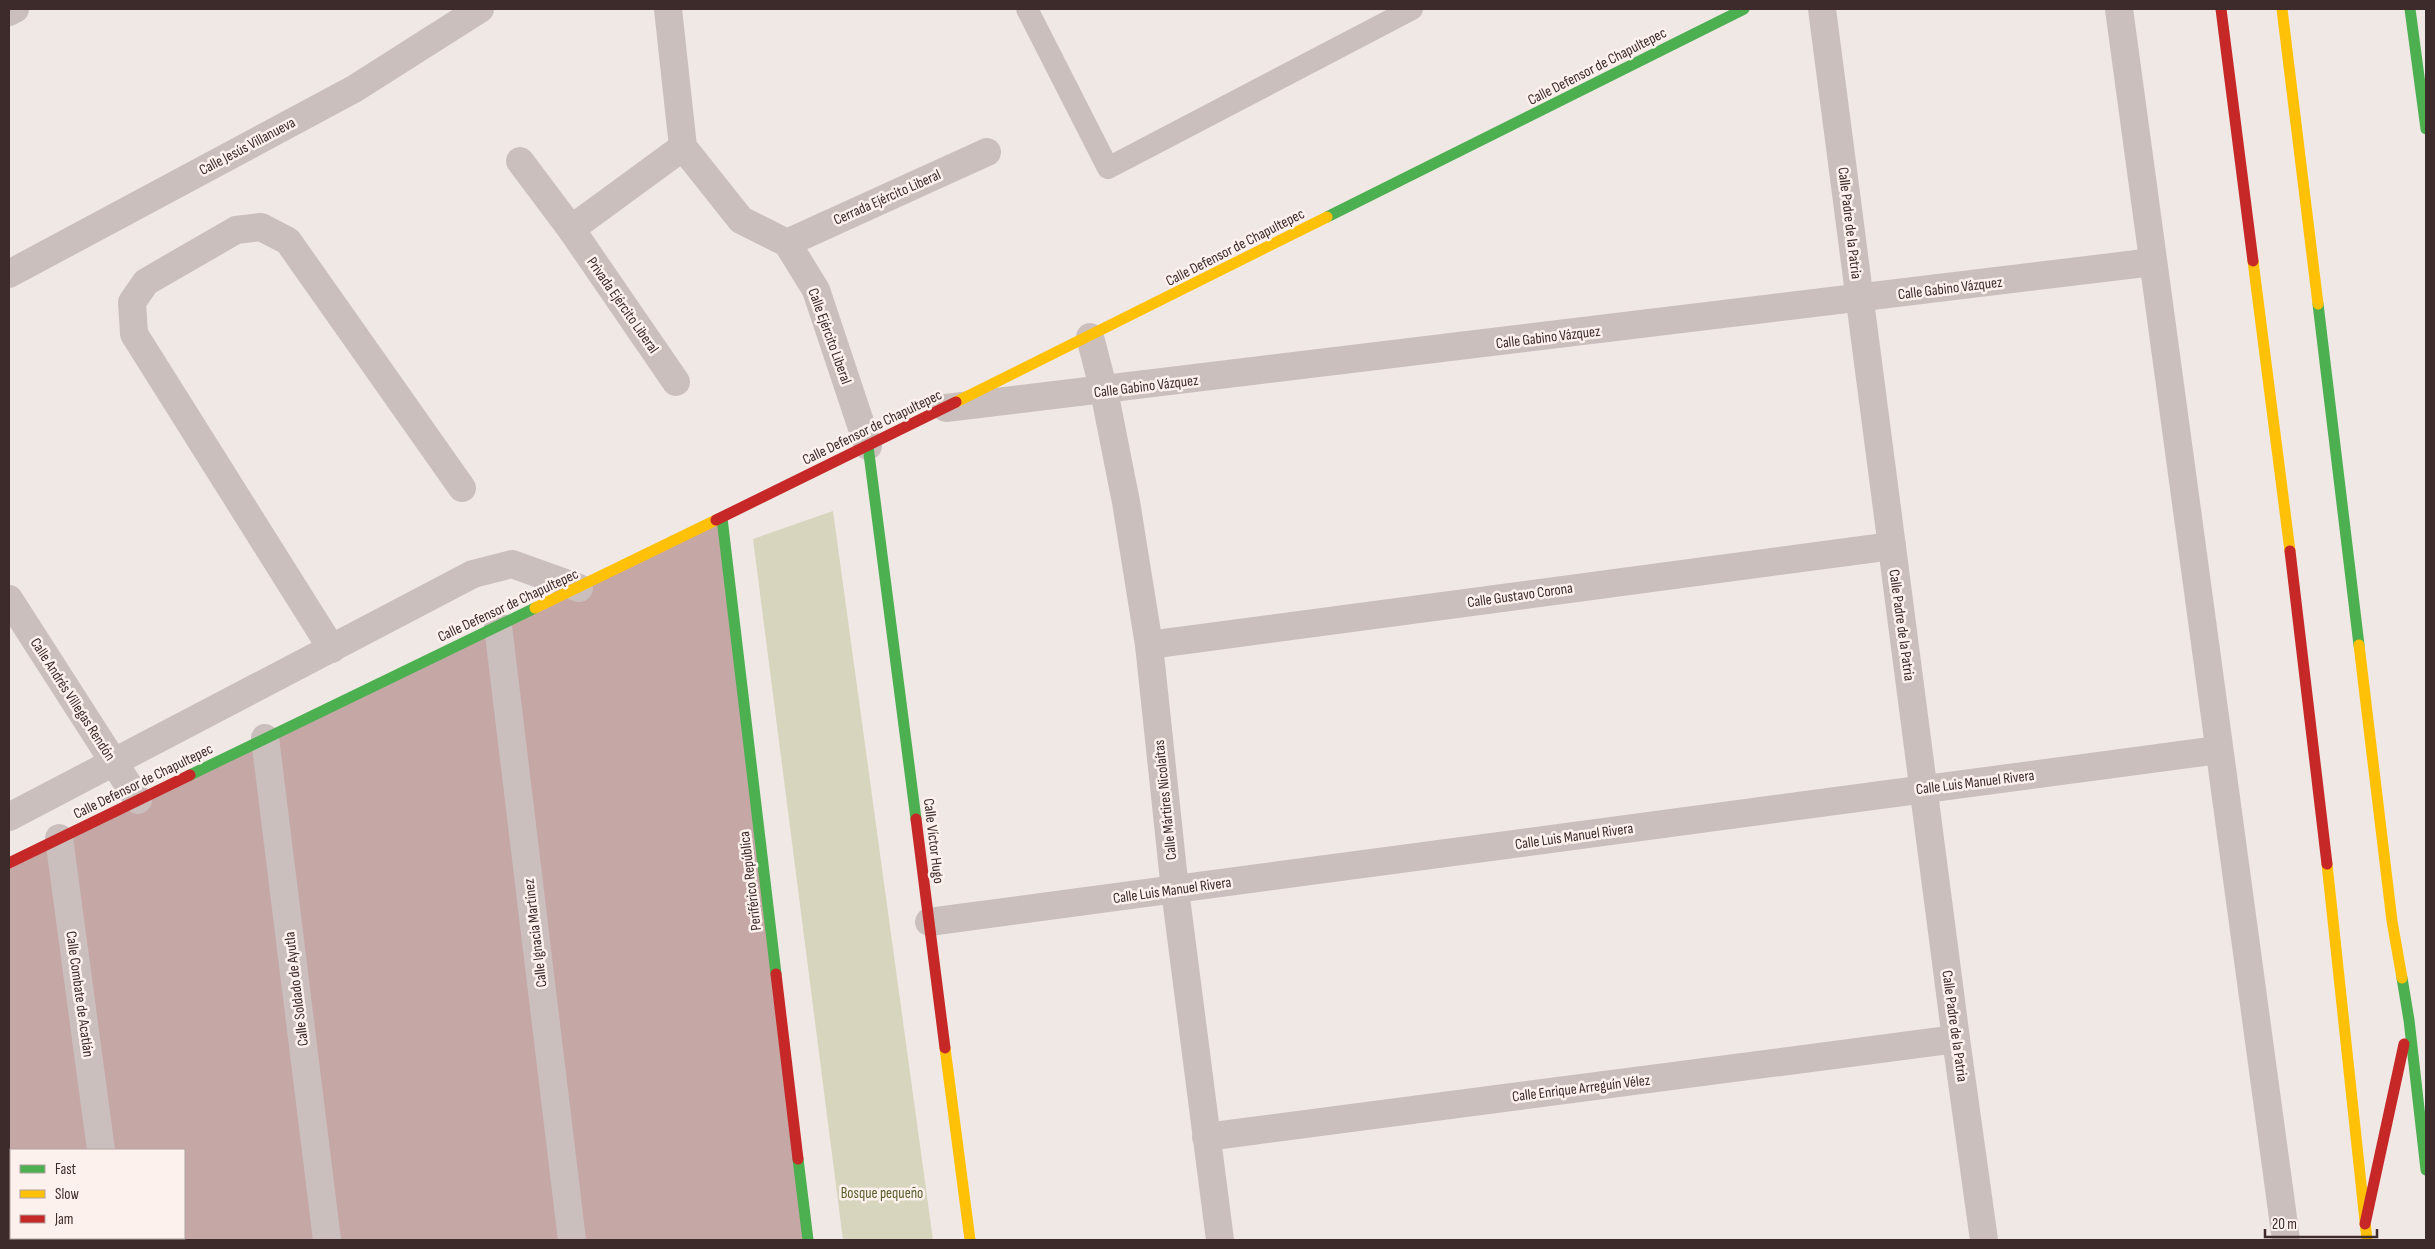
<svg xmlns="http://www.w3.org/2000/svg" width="2435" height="1249" viewBox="0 0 2435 1249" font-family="'Sofia Sans Condensed',sans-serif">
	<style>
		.green { fill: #d8d5be }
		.building { fill: #c5a7a6; fill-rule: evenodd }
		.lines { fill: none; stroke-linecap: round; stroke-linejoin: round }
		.lane { stroke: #cabfbd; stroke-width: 22 }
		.street { stroke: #cabfbd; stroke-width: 28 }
		.fast { stroke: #4caf50; stroke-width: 11 }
		.slow { stroke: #ffc107; stroke-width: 11 }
		.jam { stroke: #c62828; stroke-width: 11 }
		.labels { text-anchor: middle; stroke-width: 5; stroke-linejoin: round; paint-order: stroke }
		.street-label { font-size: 15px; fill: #3c2b2a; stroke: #fcf1ed }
		.park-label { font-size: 15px; fill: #585d2b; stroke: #fcf1ed }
	</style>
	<rect width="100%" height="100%" fill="#f0e8e5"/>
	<polygon class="green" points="833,511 933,1240 843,1240 753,539"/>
	<path class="building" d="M722 518 813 1240H9V869ZM11 1150H184V1238H11Z"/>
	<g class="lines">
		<polyline class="lane" points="1027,9 1108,168 1412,9"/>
		<g class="street">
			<polyline points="668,9 683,147 741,220 787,243 816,290 868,446"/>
			<polyline points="1822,9 1956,1039 1984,1240"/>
			<polyline points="2119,9 2286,1240"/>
			<polyline points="9,12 15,9"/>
			<polyline points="520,161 571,229 676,382"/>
			<polyline points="571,229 683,147"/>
			<polyline points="787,243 987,152"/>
			<polyline points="9,274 354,89 480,9"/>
			<polyline points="1090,337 1104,391 1126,502 1149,645 1175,890 1220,1240"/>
			<polyline points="946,408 2153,262"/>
			<polyline points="9,599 138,800"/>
			<polyline points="498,626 572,1240"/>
			<polyline points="1149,645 1892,546"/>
			<polyline points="332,649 134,334 132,302 146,282 236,230 261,227 288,241 462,488"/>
			<polyline points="265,738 327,1240"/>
			<polyline points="9,817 473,574 512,564 579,588"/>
			<polyline points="59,838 101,1150"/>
			<polyline points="929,922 2218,750"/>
			<polyline points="1206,1137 1956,1039"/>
			<polyline points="113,1238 113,1240"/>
		</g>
		<g class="fast">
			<polyline points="2410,9 2426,129"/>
			<polyline points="1327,217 1744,9"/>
			<polyline points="2318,304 2359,645"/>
			<polyline points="868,446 916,819"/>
			<polyline points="722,518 776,974"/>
			<polyline points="190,775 535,608"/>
			<polyline points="2402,978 2409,1020 2426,1170"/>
			<polyline points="798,1159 808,1240"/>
		</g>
		<g class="slow">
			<polyline points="2282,9 2318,304"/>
			<polyline points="2253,261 2290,551"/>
			<polyline points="956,402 1327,217"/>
			<polyline points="535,608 716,520"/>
			<polyline points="2359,645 2392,921 2402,978"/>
			<polyline points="2327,864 2367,1240"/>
			<polyline points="945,1048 970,1240"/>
		</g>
		<g class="jam">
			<polyline points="2221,9 2253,261"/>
			<polyline points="716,520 956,402"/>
			<polyline points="2290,551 2327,864"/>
			<polyline points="916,819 945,1048"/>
			<polyline points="9,863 190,775"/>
			<polyline points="776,974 798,1159"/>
			<polyline points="2365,1224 2404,1044"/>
		</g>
	</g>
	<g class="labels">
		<g class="street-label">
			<text transform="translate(1597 66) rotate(-27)" y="5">Calle Defensor de Chapultepec</text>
			<text transform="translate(247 146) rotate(-28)" y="5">Calle Jesús Villanueva</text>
			<text transform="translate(887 197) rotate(-24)" y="5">Cerrada Ejército Liberal</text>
			<text transform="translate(1850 223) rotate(83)" y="5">Calle Padre de la Patria</text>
			<text transform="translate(1235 247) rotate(-27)" y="5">Calle Defensor de Chapultepec</text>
			<text transform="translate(1950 288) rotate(-7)" y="5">Calle Gabino Vázquez</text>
			<text transform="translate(623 305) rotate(55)" y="5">Privada Ejército Liberal</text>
			<text transform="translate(830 336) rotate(70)" y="5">Calle Ejército Liberal</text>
			<text transform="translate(1548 337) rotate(-7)" y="5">Calle Gabino Vázquez</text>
			<text transform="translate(1146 386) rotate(-7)" y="5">Calle Gabino Vázquez</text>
			<text transform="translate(872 427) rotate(-26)" y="5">Calle Defensor de Chapultepec</text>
			<text transform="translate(1520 595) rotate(-8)" y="5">Calle Gustavo Corona</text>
			<text transform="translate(508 605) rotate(-25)" y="5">Calle Defensor de Chapultepec</text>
			<text transform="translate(1902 625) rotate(82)" y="5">Calle Padre de la Patria</text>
			<text transform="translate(73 699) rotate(57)" y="5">Calle Andrés Villegas Rendón</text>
			<text transform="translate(143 781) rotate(-26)" y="5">Calle Defensor de Chapultepec</text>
			<text transform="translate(1975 782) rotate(-7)" y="5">Calle Luis Manuel Rivera</text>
			<text transform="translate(1165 800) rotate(-96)" y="5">Calle Mártires Nicolaítas</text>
			<text transform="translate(1574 836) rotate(-8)" y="5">Calle Luis Manuel Rivera</text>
			<text transform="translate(934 841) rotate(83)" y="5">Calle Víctor Hugo</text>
			<text transform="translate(750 881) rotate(-97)" y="5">Periférico República</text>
			<text transform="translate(1172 890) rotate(-8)" y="5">Calle Luis Manuel Rivera</text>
			<text transform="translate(535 933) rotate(-97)" y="5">Calle Ignacia Martínez</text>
			<text transform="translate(296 989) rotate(-97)" y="5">Calle Soldado de Ayutla</text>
			<text transform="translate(80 994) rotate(82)" y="5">Calle Combate de Acatlán</text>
			<text transform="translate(1955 1026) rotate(82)" y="5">Calle Padre de la Patria</text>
			<text transform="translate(1581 1088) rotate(-7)" y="5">Calle Enrique Arreguín Vélez</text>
		</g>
		<g class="park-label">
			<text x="882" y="1198">Bosque pequeño</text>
		</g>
	</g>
	<rect width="2435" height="1249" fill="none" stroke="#3c2b2a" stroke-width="20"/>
	<rect x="10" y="1149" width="175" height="90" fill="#fcf1ed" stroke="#afa29f"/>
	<rect x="20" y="1165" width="25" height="8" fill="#4caf50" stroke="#afa29f"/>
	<text x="55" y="1174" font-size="15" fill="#3c2b2a">Fast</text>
	<rect x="20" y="1190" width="25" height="8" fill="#ffc107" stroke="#afa29f"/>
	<text x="55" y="1199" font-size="15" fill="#3c2b2a">Slow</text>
	<rect x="20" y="1215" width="25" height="8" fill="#c62828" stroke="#afa29f"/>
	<text x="55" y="1224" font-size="15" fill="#3c2b2a">Jam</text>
	<path d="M2265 1229v8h112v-8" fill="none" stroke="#3c2b2a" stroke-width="2.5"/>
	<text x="2272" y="1229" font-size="15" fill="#3c2b2a" stroke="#fcf1ed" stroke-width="4" paint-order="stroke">20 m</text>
</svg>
